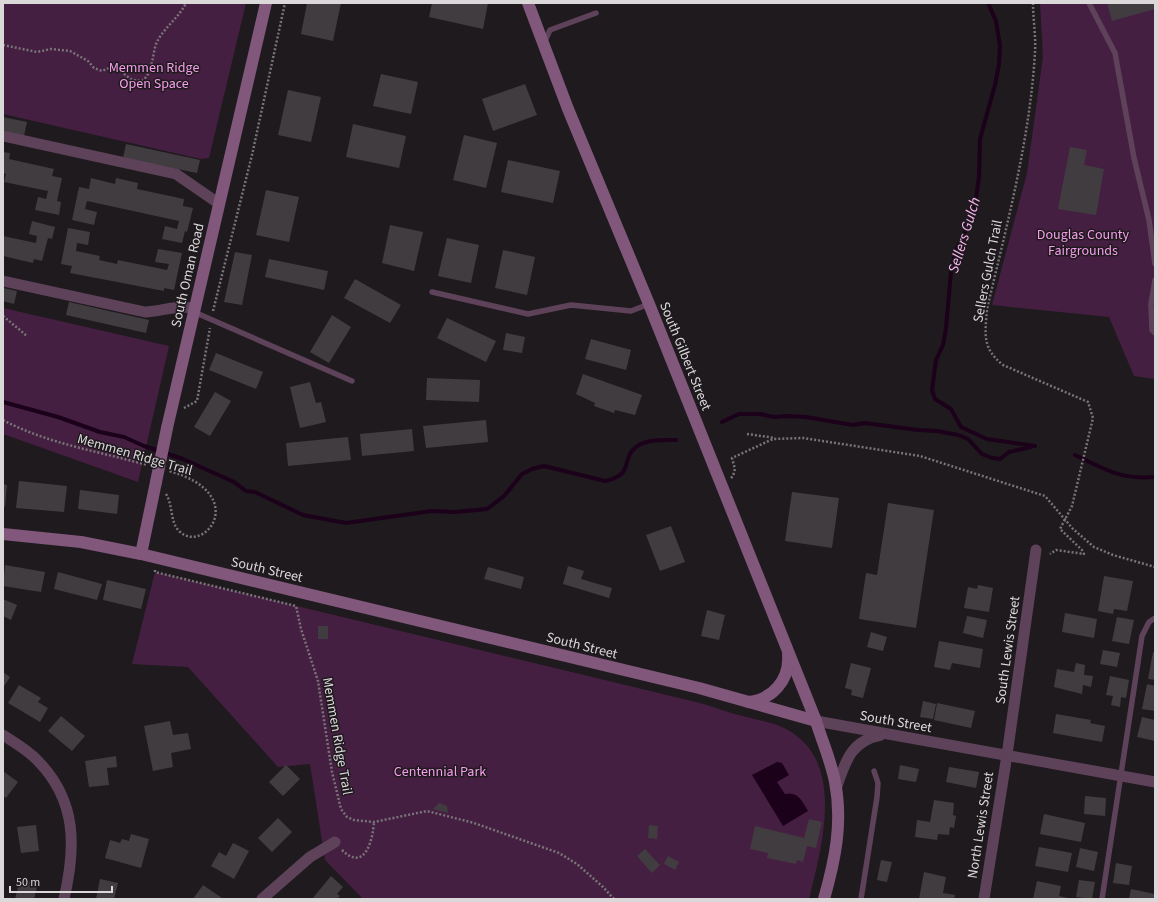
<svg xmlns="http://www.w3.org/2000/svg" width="1158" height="902" viewBox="0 0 1158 902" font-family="'Source Sans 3',sans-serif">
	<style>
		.green { fill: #451f41 }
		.water { fill: #1c011a }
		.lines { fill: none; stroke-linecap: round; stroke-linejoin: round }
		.stream { stroke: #1c011a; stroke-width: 4 }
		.building { fill: #413c40 }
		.path { stroke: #787477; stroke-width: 2.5; stroke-dasharray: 2 2; stroke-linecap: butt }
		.lane { stroke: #5d4259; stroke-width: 5.5 }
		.street { stroke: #5d4259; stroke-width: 11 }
		.secondary { stroke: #81577c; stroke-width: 12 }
		.secondary-bridge { stroke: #81577c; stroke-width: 12 }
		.labels { text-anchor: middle; stroke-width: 3; stroke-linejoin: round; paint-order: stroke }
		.park-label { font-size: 14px; fill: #f79eed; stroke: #1f1a1e }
		.street-label { font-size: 14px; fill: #dbd8da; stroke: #1f1a1e }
		.water-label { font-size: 15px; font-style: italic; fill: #feb7f5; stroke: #1f1a1e }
	</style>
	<rect width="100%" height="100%" fill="#1f1a1e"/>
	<g class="green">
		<polygon points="3,3 246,3 209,158 201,159 3,114"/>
		<polygon points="1040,3 1155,3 1155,379 1134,376 1109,317 992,305 1027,173 1043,57"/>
		<polygon points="3,308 169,346 138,482 3,434"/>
		<path d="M155 572 700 703C714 707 729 713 743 716 757 720 772 722 784 728 847 759 822 846 809 899H363L325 860 310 764 278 767 188 667 132 664Z"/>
	</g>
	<path class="water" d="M777 762 782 763 789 775 777 782 785 794C798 791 802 801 808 811L783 826 752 775Z"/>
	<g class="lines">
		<g class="stream">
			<polyline points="988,3 996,21 1000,46 999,64 995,85 980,139 979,177 974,213 956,250 951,272 946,328 943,345 936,360 932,390 935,399 951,409 961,427 987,439 1035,446"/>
			<path d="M3 402 58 417 100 432 124 437 144 446 183 459 234 482 246 491 255 492 303 515 346 523 432 511 455 512 487 509 504 496 522 474 532 469 544 466 605 481C635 475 620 460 636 447 646 439 664 440 676 440"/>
			<polyline points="722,422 739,414 760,414 774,417 788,416 806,417 853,425 865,423 918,430 937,431 958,435 968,439 982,454 992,458 1000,459 1009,452 1031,447"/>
			<path d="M1075 455C1105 469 1120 480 1155 477"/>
		</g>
	</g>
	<g class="building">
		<polygon points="307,3 341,3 333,41 301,34"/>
		<polygon points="432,3 488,3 483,29 429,17"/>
		<polygon points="1107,3 1155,3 1155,9 1112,21"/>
		<polygon points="381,74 418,82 411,114 373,106"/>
		<polygon points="525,84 537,115 493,131 482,99"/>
		<polygon points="288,90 321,97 311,142 278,135"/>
		<polygon points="3,117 27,122 24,136 3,131"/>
		<polygon points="353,124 406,136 399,168 346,157"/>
		<polygon points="464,135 497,143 486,188 453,180"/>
		<polygon points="126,144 200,160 197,173 123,158"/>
		<polygon points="1070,147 1087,150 1084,165 1104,169 1096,215 1058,209"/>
		<polygon points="3,152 10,153 9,159 54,169 52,176 62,178 57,201 61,202 59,215 35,210 38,197 46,199 48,191 4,182 6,174 3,173"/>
		<polygon points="508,160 560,171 553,203 501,192"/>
		<polygon points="91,178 115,184 116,178 138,183 137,189 184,199 183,206 193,208 187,232 185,231 182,243 162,239 165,226 177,229 179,221 87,201 85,209 97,212 94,225 72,220 79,187 89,189"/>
		<polygon points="266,190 299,197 289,242 256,235"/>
		<polygon points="32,221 55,227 52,239 48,238 42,261 34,259 33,263 3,256 3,236 36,243 37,236 29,234"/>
		<polygon points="390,225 423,232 414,271 382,263"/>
		<polygon points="68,228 90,232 88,245 77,243 76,251 100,256 99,260 117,264 118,260 167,270 169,264 155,262 158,249 182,253 174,290 164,288 164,291 70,273 72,266 61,264"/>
		<polygon points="447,238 479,245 471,283 438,276"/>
		<polygon points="503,250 535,257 527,295 495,288"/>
		<polygon points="235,252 252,255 242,305 224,302"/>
		<polygon points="269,259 328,271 324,290 265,277"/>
		<polygon points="355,279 401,305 390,323 344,298"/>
		<polygon points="3,288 17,291 14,304 3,301"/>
		<polygon points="69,302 149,320 146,333 66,315"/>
		<polygon points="332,315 351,327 329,363 310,352"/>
		<polygon points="447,318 496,341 486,362 437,338"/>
		<polygon points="506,333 525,337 522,353 503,350"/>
		<polygon points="591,339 631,350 626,370 585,359"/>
		<polygon points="216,353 263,372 256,389 209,370"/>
		<polygon points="583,374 642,395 635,415 615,410 614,413 594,406 595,403 576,394"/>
		<polygon points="427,378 480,380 479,402 426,400"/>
		<polygon points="310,382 316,403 321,402 326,422 300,428 290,387"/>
		<polygon points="215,392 231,401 210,436 194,427"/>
		<polygon points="486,420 488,442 426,448 423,426"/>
		<polygon points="412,429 414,451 362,456 360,434"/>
		<polygon points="348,437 351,460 288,466 286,443"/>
		<polygon points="19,481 67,486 64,512 16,508"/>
		<polygon points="3,484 7,485 5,507 3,507"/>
		<polygon points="80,490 119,495 117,514 78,509"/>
		<polygon points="792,492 839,498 832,548 785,541"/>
		<polygon points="888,503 934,510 916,628 859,619 866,573 877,575"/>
		<polygon points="671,526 685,562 660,571 646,535"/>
		<polygon points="5,565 45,572 41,592 3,586"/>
		<polygon points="568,566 584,571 581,579 612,588 609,598 563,584"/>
		<polygon points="488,567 524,577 521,589 484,579"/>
		<polygon points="58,572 102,584 97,600 54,589"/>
		<polygon points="1104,576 1133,581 1127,611 1114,609 1113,614 1098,611"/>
		<polygon points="107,580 146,589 141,609 103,600"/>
		<polygon points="978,585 993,588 989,612 964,608 968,587 977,589"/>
		<polygon points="3,599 17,605 11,620 3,616"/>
		<polygon points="707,610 725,615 719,640 701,636"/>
		<polygon points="1065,613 1097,619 1094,638 1062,632"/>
		<polygon points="967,616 987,620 983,638 963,633"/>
		<polygon points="1117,617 1134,620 1129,644 1112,641"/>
		<rect x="318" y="626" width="10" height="13"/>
		<polygon points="871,632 887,637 883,651 867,647"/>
		<polygon points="939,641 983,649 980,668 952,663 950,670 934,667"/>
		<polygon points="1103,650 1120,653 1117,667 1100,664"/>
		<polygon points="1153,652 1155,653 1155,680 1148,679"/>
		<polygon points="851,663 871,668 863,698 851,695 852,690 845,688"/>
		<polygon points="1076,663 1085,665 1084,675 1093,676 1091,687 1083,685 1082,694 1054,687 1057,669 1074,672"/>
		<polygon points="3,672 10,677 3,688"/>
		<polygon points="1110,676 1129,680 1126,698 1121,697 1120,707 1111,705 1113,696 1106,695"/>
		<polygon points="1147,684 1155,686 1155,711 1142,709"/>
		<polygon points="19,685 41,698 38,702 48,708 40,722 8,703"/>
		<polygon points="923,701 936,704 933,719 920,717"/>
		<polygon points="937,703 975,711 971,728 934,720"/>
		<polygon points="1056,714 1091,720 1090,723 1105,726 1102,742 1053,733"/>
		<polygon points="61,716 85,736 72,751 48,731"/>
		<polygon points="1142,717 1155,720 1155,741 1137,737"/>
		<polygon points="170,721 173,735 188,733 191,749 171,753 173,767 153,771 144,726"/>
		<polygon points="116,756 117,767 107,768 109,785 89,787 85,761"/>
		<polygon points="286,765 300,779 283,796 269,782"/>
		<polygon points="900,765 919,769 916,782 898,779"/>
		<polygon points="949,767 979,772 976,788 946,782"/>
		<polygon points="3,771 18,782 6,798 3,796"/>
		<polygon points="1085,796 1106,798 1105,816 1084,814"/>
		<polygon points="934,800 954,803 953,815 956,816 954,828 950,827 949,835 938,834 937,840 915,837 917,820 930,822"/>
		<polygon points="439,803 447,806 448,813 433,809"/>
		<polygon points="1044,814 1085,823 1081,842 1040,834"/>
		<polygon points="278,818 292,832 272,852 258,838"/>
		<polygon points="809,819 822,822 816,848 807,846 803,862 797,860 796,864 767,858 768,853 750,849 755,826 804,838"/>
		<polygon points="36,825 39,851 21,853 17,827"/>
		<polygon points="649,825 658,826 657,839 648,838"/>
		<polygon points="131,834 149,839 141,868 105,858 110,840 120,843 122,839 129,841"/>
		<polygon points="233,843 249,851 234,879 211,866 219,852 226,856"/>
		<polygon points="1039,847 1072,853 1068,872 1035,866"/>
		<polygon points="1080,848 1098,852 1094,871 1076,867"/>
		<polygon points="645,849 660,865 652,873 637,856"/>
		<polygon points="668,856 679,862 675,870 664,864"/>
		<polygon points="881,860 892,862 887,882 877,880"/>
		<polygon points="1116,863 1132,866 1129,885 1113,883"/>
		<polygon points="924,872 946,877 943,893 955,895 954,899 919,899"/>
		<polygon points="331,876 343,887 337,894 340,896 337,899 312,899"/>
		<polygon points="20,879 38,883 34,899 15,899"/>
		<polygon points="100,879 118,883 114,899 96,899"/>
		<polygon points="1079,880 1095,882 1092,899 1076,897"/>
		<polygon points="1037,881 1061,886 1059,896 1068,898 1068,899 1033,899"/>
		<polygon points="203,885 222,898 221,899 193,899"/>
		<polygon points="1131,889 1155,894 1155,899 1129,899"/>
	</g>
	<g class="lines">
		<g class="path">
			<path d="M1033 3C1033 19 1036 36 1035 52 1030 139 1007 224 987 309 985 335 982 348 1003 365L1088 402 1093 418 1072 506 1060 529 1082 550 1084 554 1056 550 1050 554"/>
			<path d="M3 45 37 52 51 49 70 51 88 61 94 68 102 71 114 66 132 80 142 81C153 73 152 56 156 44 163 28 179 18 186 3"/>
			<polyline points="213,311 252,155 285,3"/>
			<polyline points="3,316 27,336"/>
			<polyline points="184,408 197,401 210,328"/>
			<path d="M3 420C48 444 98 451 147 465"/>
			<polyline points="747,434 775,438"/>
			<polyline points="731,478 733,476 735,469 732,458 773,439 803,438 920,456 1045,496 1073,529 1094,547 1113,555 1155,567"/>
			<path d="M166 494C173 505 170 522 179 531 204 556 252 494 169 471"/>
			<polyline points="155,570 155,572 296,606 301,629 318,681 332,772 341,809 347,817 354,820 374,822 427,811 474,823 559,853 577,864 603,887 614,899"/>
			<path d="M342 850C365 873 373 839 374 822"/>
		</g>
		<g class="lane">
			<polyline points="1089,3 1115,53 1134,158 1149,220 1155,264"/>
			<polyline points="544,43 550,30 596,13"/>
			<polyline points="1155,280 1151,304 1152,330 1155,333"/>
			<polyline points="432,292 528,314 571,305 631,311 649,304"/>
			<polyline points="194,312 352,381"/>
			<polyline points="861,899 877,797 878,783 874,771"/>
			<polyline points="1102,899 1142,636 1149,622 1155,618"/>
		</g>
		<g class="street">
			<polyline points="3,136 176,174 218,203"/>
			<path d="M3 281 145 312C162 311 177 305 195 308"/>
			<polyline points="816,721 1155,782"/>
			<path d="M3 735C15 743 28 750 38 761 77 801 76 847 64 899"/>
			<path d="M836 789C845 763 850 741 881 735"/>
			<polyline points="262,899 310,857 335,842"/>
			<polyline points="984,899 1007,755 1036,550"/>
		</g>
		<g class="secondary">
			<path d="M528 3 568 109 649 304 816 721C822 741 831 761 835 782 843 823 835 860 824 899"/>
			<polyline points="167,428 266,3"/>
			<polyline points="3,534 81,542 141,554 699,688 816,721"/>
			<polyline points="141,554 156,482"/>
			<path d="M748 702C772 700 790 680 788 655"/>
		</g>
		<polyline class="secondary-bridge" points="156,482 167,428"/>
	</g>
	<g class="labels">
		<g class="park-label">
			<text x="154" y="72">Memmen Ridge<tspan x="154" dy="16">Open Space</tspan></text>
			<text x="1083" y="239">Douglas County<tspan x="1083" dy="16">Fairgrounds</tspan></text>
			<text x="440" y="776">Centennial Park</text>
		</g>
		<g class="street-label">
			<text transform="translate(987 271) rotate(-79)" y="5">Sellers Gulch Trail</text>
			<text transform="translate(187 275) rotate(-77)" y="5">South Oman Road</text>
			<text transform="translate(686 356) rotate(68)" y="5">South Gilbert Street</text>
			<text transform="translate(135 454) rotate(16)" y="5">Memmen Ridge Trail</text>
			<text transform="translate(267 569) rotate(13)" y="5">South Street</text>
			<text transform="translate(582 645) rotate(14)" y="5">South Street</text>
			<text transform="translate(1007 650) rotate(-82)" y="5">South Lewis Street</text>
			<text transform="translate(896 721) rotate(10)" y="5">South Street</text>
			<text transform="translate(338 736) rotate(80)" y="5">Memmen Ridge Trail</text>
			<text transform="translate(980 825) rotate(-81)" y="5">North Lewis Street</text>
		</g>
		<g class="water-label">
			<text transform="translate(964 235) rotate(-73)" y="5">Sellers Gulch</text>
		</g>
	</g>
	<rect width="1158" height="902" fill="none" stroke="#dbd8da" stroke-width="8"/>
	<path d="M10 886v6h102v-6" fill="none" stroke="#dbd8da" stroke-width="2"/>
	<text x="16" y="886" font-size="12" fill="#dbd8da" stroke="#1f1a1e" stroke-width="3" paint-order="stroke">50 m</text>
</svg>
